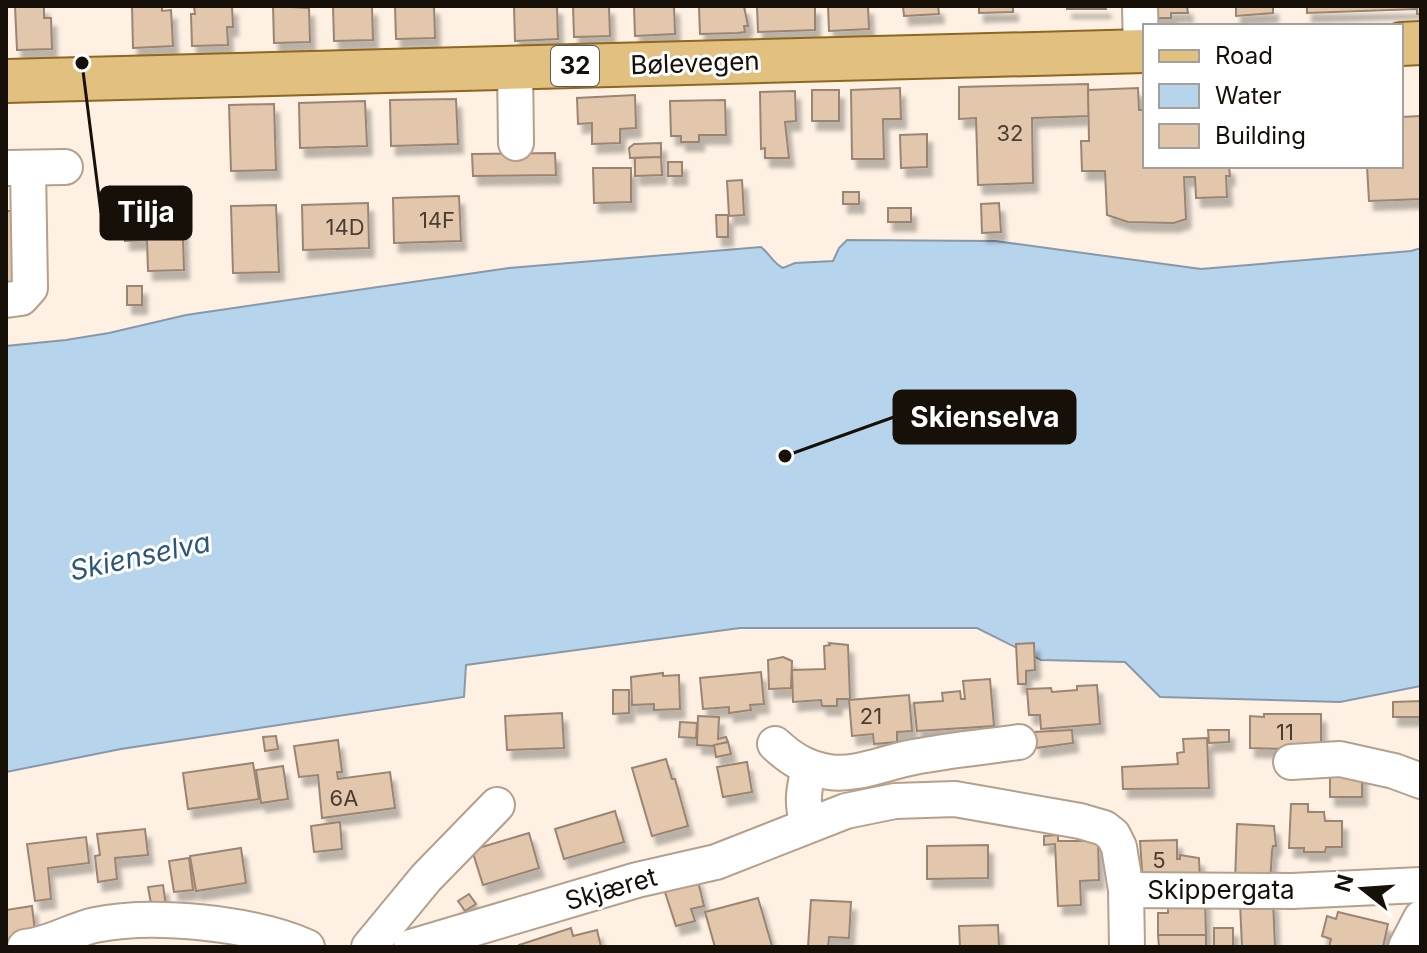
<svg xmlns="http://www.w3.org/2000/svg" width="1427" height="953" viewBox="0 0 1427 953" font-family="Inter,sans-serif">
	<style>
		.water { fill: #b7d4ed; stroke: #8799a9; stroke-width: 2 }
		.building { fill: #e3c7ad; stroke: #9a8573; stroke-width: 2; filter: url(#shadow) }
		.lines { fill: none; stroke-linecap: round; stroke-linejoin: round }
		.minor-casing { stroke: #b4a08c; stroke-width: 38 }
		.major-casing { stroke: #8e6720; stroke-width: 46 }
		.minor { stroke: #fff; stroke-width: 34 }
		.major { stroke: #e2c080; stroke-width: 42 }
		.labels { text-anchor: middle; stroke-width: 6; stroke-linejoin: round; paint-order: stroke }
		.number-label { font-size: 22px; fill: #4a3e32 }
		.shield { fill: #fff; stroke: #5d5853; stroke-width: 2 }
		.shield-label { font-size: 24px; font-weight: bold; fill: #171009 }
		.street-label { font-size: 26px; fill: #171009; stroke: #fff }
		.water-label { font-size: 28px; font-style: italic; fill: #2a577a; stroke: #fff }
		.leader { fill: none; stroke: #171009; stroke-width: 3 }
		.callout-dot { fill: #171009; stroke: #fff; stroke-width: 3 }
		.callout { fill: #171009; stroke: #171009; stroke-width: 3 }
		.callout-label { font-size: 28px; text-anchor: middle; font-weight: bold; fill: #fff }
	</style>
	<defs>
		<filter id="shadow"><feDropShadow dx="5" dy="9" stdDeviation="2" flood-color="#0004"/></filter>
	</defs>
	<rect width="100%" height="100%" fill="#fef1e4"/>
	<path class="water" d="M847 240 995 241 1201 269 1411 251 1421 248V686L1340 702 1160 697 1125 662 1041 660 977 628H740L466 665 464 697 121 749 6 772V346L66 340 109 333 186 315 509 268 761 247C770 254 773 263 783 268L795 263 833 261 839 248Z"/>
	<g class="building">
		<polygon points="15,6 44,6 44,18 51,18 52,49 17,50"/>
		<polygon points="132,6 162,6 162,11 171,10 173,46 133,48"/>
		<polygon points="194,6 232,6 233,27 227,27 228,45 192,46 191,14 195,14"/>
		<polygon points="273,6 309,8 310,42 274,43"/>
		<polygon points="333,6 372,7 373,40 334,41"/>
		<polygon points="395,6 434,6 435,38 396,39"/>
		<polygon points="514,6 557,6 558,39 515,41"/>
		<polygon points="573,6 609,6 610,36 574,37"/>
		<polygon points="634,6 674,6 675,34 635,36"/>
		<polygon points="699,6 744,6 748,26 744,26 745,32 738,33 700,34"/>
		<polygon points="757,6 815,6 815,30 758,32"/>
		<polygon points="828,6 868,6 869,29 829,31"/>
		<polygon points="903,6 938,6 939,14 904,16"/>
		<polygon points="979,6 1013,6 1013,12 979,13"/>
		<polygon points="1067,6 1105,6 1106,9 1067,9"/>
		<polygon points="1151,6 1187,6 1188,13 1171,13 1171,18 1151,18"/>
		<polygon points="1236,6 1273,6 1273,13 1236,16"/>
		<polygon points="1307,6 1421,6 1421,14 1417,14 1417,9 1307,13"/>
		<polygon points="1088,84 1089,116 1032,118 1033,183 978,185 976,118 959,119 959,87"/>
		<polygon points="900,88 901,119 883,119 884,159 852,159 851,90"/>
		<polygon points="1138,88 1139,110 1145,110 1145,166 1229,166 1230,176 1226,176 1227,197 1196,198 1195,177 1184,177 1186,219 1174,223 1128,222 1107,215 1105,171 1082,171 1081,141 1089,141 1088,90"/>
		<rect x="812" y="90" width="27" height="31"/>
		<polygon points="795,91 796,121 785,122 789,158 765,158 765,148 761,149 760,92"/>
		<polygon points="635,95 636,128 620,129 620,143 592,144 592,123 578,124 577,98"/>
		<polygon points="456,99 458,144 391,146 390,100"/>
		<polygon points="725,100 726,135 699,135 699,142 681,142 681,136 671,136 670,101"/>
		<polygon points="365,101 367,146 300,148 299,103"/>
		<polygon points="274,104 276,170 231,171 229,105"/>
		<polygon points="1421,116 1421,199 1369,201 1367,166 1401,166 1401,117"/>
		<polygon points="927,134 927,167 901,168 900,135"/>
		<polygon points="661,143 661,157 630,158 629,148 634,144"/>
		<polygon points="555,153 556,175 473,176 472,154"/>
		<polygon points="661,157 662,175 635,176 635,158"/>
		<rect x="668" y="162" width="14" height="14"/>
		<polygon points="593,168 631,168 631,202 594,203"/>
		<polygon points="742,180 744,215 729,216 727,181"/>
		<rect x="843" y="192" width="16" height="12"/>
		<polygon points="459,196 461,241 394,243 393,198"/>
		<polygon points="368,203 369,248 303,250 302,205"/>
		<polygon points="999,203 1001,232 982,233 981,204"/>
		<polygon points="276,205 279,272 233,273 231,206"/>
		<polygon points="182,207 184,270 148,271 147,240 125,241 124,210"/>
		<rect x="888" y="208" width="23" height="14"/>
		<polygon points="6,211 12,211 25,278 6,295"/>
		<polygon points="716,215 728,215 728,237 717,237"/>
		<rect x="127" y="286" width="15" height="19"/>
		<polygon points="829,643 848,645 850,699 837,699 837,706 822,706 821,700 793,702 792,670 825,669 824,646 830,645"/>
		<polygon points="1034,643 1035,670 1026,671 1026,684 1018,684 1016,644"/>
		<polygon points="783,657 792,661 791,688 769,689 768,660"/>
		<polygon points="761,672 764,704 750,705 751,710 729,713 729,707 703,709 700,678"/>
		<polygon points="663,673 663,676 679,675 680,709 654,710 654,704 632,705 631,677"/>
		<polygon points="990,679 994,726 917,731 914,703 943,701 942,693 960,691 961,699 965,699 963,681"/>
		<polygon points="1097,685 1100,724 1041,729 1040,715 1029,715 1027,689 1051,688 1052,692 1077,690 1077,686"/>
		<polygon points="613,690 629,690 629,713 613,714"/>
		<polygon points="909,695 912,731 897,732 897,742 874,744 873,734 852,736 849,700"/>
		<polygon points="1421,701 1421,717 1393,717 1393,702"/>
		<polygon points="562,713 564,748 507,750 505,716"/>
		<polygon points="1264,714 1321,714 1321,750 1250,748 1250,716 1264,717"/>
		<polygon points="698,716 719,717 718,739 726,737 728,742 714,746 697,745"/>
		<polygon points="680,722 697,723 696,738 679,737"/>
		<polygon points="1072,730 1073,743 1036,748 1034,732"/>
		<polygon points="1208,730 1229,730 1229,742 1209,743"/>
		<polygon points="276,736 278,749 265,751 263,737"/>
		<polygon points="1207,738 1209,788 1123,789 1122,767 1178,764 1177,753 1184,752 1183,739"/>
		<polygon points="338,740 342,772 337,772 338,779 390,772 395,808 322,818 318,775 299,777 294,746"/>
		<polygon points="728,742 731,754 716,757 714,745"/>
		<polygon points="666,759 672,779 675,779 688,826 652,836 632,768"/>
		<polygon points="747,762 752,792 723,797 717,767"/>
		<polygon points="253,763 259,799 188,809 183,773"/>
		<polygon points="283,766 288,799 261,803 256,770"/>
		<rect x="1330" y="767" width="32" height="30"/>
		<polygon points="1291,804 1308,804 1308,812 1324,812 1325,821 1342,821 1342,847 1326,847 1325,852 1304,852 1304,848 1289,848"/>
		<polygon points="615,811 624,842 564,859 555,829"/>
		<polygon points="340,822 342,849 314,852 311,826"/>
		<polygon points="1237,824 1274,826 1276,846 1273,846 1272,851 1270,884 1235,882"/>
		<polygon points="145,829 148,855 115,858 117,879 98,882 95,856 100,855 97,834"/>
		<polygon points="529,833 539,868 483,885 472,850"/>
		<polygon points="1058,835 1058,841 1098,841 1099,880 1080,881 1081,905 1058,906 1055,844 1044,845 1044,836"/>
		<polygon points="86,837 89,863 48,868 51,899 35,901 27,844"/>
		<polygon points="1177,840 1177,859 1180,859 1180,855 1199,858 1200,882 1143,884 1140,841"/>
		<polygon points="988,845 988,878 927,879 927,846"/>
		<polygon points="241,848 246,883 196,891 190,856"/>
		<polygon points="189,858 193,890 174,892 169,861"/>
		<polygon points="697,877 704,906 691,909 695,921 676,926 663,886"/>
		<polygon points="163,885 166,906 152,909 148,887"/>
		<polygon points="469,894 476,904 465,911 458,901"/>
		<polygon points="758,898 772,946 715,947 705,912"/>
		<polygon points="1168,899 1205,899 1206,935 1158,935 1158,913 1168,913"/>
		<polygon points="811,900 851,902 849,938 829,937 828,947 808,947"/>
		<polygon points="1273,901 1275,947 1242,947 1240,903"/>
		<polygon points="32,906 36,940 6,944 6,910"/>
		<polygon points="1338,912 1388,924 1383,947 1329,947 1331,939 1322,936 1327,916 1336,919"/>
		<polygon points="998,925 999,947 960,947 959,926"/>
		<polygon points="571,928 573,936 597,930 601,947 519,947 519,945"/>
		<rect x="1214" y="928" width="19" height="19"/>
		<polygon points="1158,935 1206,935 1206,947 1159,947"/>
	</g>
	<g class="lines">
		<defs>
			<g id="minor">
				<polyline points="1140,6 1141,51"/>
				<polyline points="515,67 516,143"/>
				<polyline points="6,168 65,167"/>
				<polyline points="6,300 21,298 30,288 28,168"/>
				<path d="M775 744C791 759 807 769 829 772 857 776 887 762 914 757 949 750 984 747 1019 742"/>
				<polyline points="1291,762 1340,759 1394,771 1421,781"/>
				<path d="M808 824C801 804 804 788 809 768"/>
				<polyline points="1126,890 1292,891 1421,885"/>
				<path d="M25 947C49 945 72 930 95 925 153 913 253 923 307 947"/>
				<polyline points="369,947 426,878 497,805"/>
				<polyline points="411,947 637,880 716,862 846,811 895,801 955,799 1080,821 1104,828 1113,835 1119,847 1126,890 1127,947"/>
				<polyline points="1406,947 1421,918"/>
			</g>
			<g id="major">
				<polyline points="1401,44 1421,43"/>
				<polyline points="6,81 1145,51"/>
			</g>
		</defs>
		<use href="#minor" class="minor-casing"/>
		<use href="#major" class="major-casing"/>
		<use href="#minor" class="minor"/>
		<use href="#major" class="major"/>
	</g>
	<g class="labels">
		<g class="number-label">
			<text x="1010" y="141">32</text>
			<text x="437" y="228">14F</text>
			<text x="345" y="235">14D</text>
			<text x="871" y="724">21</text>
			<text x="1285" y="740">11</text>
			<text x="344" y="806">6A</text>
			<text x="1159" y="868">5</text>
		</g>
		<rect class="shield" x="551" y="46" width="48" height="40" rx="6"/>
		<g class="shield-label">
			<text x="575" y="74">32</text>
		</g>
		<g class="street-label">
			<text transform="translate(695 63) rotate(-2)" y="9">Bølevegen</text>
			<text transform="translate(611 889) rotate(-16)" y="9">Skjæret</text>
			<text x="1221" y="899">Skippergata</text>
		</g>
		<g class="water-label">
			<text transform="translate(140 556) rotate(-12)" y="10">Skienselva</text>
		</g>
	</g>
	<path class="leader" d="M82 63L101 213M785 456L894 417"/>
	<g class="callout-dot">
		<circle cx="82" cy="63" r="8"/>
		<circle cx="785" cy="456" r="8"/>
	</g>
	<g class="callout">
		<rect x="101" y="187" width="90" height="52" rx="8"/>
		<rect x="894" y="391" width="181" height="52" rx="8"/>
	</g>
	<g class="callout-label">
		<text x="146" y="222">Tilja</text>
		<text x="985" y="427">Skienselva</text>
	</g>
	<rect width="1427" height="953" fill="none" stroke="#171009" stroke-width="16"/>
	<rect x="1143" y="24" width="260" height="144" fill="#ffffff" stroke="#a29f9d" stroke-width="2"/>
	<rect x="1159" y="50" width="40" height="12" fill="#e2c080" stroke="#a29f9d" stroke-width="2"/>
	<text x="1215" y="64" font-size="24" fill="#171009">Road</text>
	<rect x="1159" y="84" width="40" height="24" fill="#b7d4ed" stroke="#a29f9d" stroke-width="2"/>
	<text x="1215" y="104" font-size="24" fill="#171009">Water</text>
	<rect x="1159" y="124" width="40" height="24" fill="#e3c7ad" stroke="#a29f9d" stroke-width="2"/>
	<text x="1215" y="144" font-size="24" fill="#171009">Building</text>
	<g transform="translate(1363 889) rotate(287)" stroke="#ffffff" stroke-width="6" paint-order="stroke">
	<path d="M0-6L14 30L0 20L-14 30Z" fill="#171009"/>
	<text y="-12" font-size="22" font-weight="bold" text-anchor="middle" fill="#171009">N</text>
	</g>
</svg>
